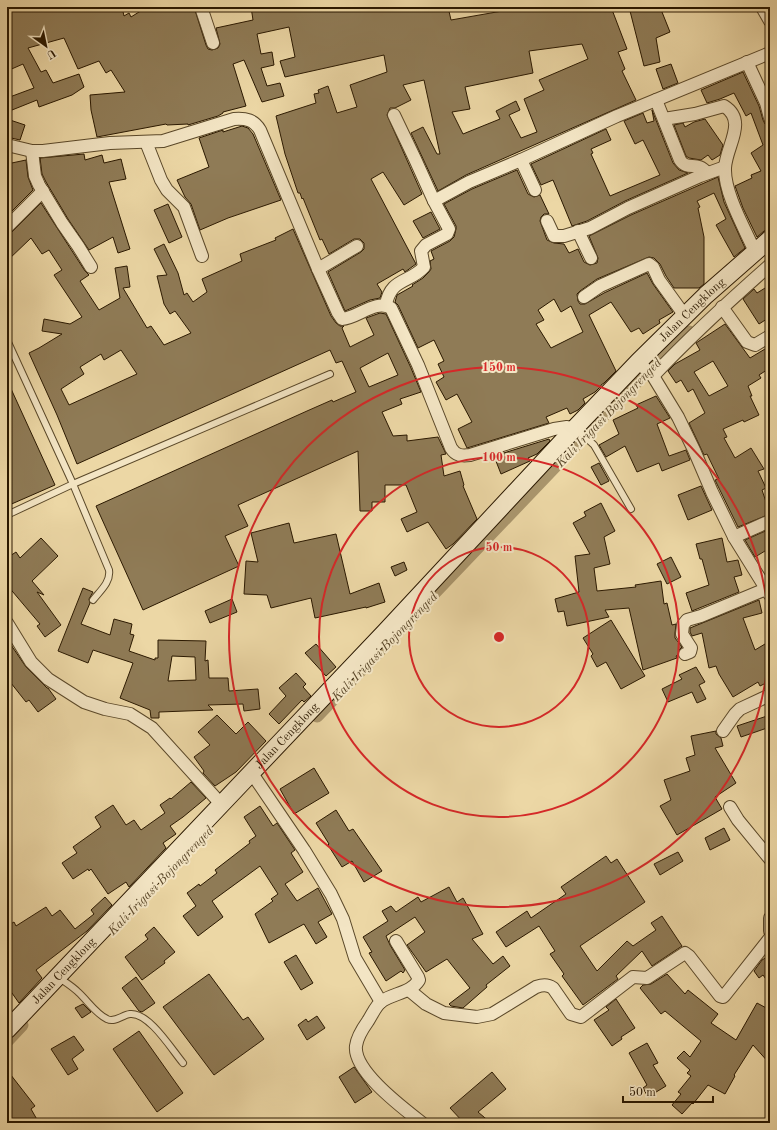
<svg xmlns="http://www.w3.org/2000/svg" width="777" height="1130" viewBox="0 0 777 1130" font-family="'Old Standard TT',serif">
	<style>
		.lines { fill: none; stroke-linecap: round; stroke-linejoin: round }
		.canal { stroke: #aa966d; stroke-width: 13 }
		.building { fill: #8f7b56; stroke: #2a1800; fill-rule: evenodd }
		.service-casing { stroke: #5a4829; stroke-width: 8 }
		.minor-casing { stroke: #5a4829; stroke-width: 14 }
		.secondary-casing { stroke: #2a1800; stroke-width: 19 }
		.service { stroke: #f3e5c4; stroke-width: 6 }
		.minor { stroke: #f3e5c4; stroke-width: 12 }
		.secondary { stroke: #f3e5c4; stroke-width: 17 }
		.ring { fill: none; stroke: #d62828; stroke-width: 2 }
		.labels { text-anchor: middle; stroke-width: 4; stroke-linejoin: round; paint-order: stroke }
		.street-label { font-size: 12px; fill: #2a1800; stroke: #f3e5c4 }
		.water-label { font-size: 13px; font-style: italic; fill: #5d4a2c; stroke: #f3e5c4 }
		.centre { fill: #d62828; stroke: #f3e5c4; stroke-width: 2 }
		.ring-label { font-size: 12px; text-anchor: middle; font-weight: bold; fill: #d62828; stroke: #f3e5c4; stroke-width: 4; stroke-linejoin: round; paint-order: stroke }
	</style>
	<rect width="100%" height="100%" fill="#ecd7a5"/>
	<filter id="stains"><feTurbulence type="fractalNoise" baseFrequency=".005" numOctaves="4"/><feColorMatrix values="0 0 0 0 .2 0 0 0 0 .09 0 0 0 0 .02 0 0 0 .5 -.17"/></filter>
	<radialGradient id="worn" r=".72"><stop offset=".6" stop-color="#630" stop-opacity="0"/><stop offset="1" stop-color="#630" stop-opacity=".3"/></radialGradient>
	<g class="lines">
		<g class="canal">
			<polyline points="317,716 607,412 662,356 689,332"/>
			<polyline points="7,1041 22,1025"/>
		</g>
	</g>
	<g class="building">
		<path d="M7 7H122L124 16 129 13 131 17 147 7H194L206 45 208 49 212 50 218 48 220 44 216 28 253 20 251 7H448L451 20 525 7H611L627 49 618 52 625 69 622 71 636 100 466 175 438 191 411 133 423 127 437 154H440L424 80 403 85 411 100 395 108H390L387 115 422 194 404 205 383 172 371 179 416 264 405 272 403 269 377 284 382 292 380 298 370 300 345 311 328 272 361 252 364 249V243L360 239H354L329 254 322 239 320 240 303 198 302 199 300 193H298L285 154 276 116 316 103 314 94 319 93 318 90 328 86 337 113 357 107 350 85 387 72 384 55 285 77 280 61 295 57 289 27 257 34 261 54 272 52 274 65 261 68 267 86 280 83 284 96 262 102 244 60 233 64 246 106 223 112V113L218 116 188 125V124L167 125 166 124 97 137 91 110 90 95 125 92 111 70 106 73 99 61 78 69 64 38 28 48 41 72 46 70 53 83 79 74 84 87 72 95 39 107 37 100 7 112V98L34 88 23 64 7 71ZM582 44 588 59 539 80 544 90 524 99 537 132 521 138 509 115 520 110 516 101 496 111 500 119 463 134 452 112 470 109 465 87 533 73 529 51Z"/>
		<polygon points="629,7 660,7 670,32 656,38 660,62 644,66"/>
		<polygon points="671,64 678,83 663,89 656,69"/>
		<polygon points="743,72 759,106 763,120 765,124 770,125 770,229 764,231 757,237 743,208 735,186 752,178 751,175 761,171 751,153 763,145 751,113 746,116 734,93 720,99 707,103 701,90"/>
		<polygon points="652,110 673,163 679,170 688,173 625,201 587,221 572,226 553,180 541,185 531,164 606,129 611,140 591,149 593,153 591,154 610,196 660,175 643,140 635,144 624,121 643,113 647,123 654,121"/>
		<polygon points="7,119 25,125 20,140 7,137"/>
		<polygon points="705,119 723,145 720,155 712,160 708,155 701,160 689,158 686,156 674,125 683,123 685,127 694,122"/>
		<polygon points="242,126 248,128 253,134 281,200 228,218 200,230 191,204 185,197 177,180 209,167 199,138 223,130 223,132"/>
		<polygon points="84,154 85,160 102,155 104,163 121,159 126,179 109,182 130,249 118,253 113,237 89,250 68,219 46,182 42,174 40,158"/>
		<polygon points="26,160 28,177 33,190 7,216 7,164"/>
		<path d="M517 170 528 194 534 197 540 195 549 214H544L541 217 540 221 547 240 554 243 564 244 569 253 578 249 584 262 590 265 597 263 598 258 589 236 631 215 718 177 724 202 745 248 734 257 716 225 726 219 714 193 697 201 700 207 698 208 704 237V284L699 288H674L666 276 660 264 654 258 649 257 597 279 580 291 577 294 578 301 580 304H585L604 293 647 273 653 284 673 312 659 320 660 323 643 334 639 328 631 332 611 302 589 315 616 371 604 383 601 385V386L595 392 583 399 585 403 578 410 570 414 567 408 546 417 549 423 467 448 458 429 472 422 457 394 446 400 436 382 444 377 438 364 444 361 434 340 418 348 398 305 395 302 397 295 413 286 412 285 423 278 429 272 431 269 430 261 434 259 431 251 450 241 454 237 456 229V226L444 204 472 189ZM554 299 561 312 571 306 583 332 551 348 536 324 544 320 538 310Z"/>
		<path d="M41 203 85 271 89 275 80 281 99 310 120 298 115 268 127 266 130 287 123 288 147 328 151 326 164 345 191 333 175 311 170 314 164 304 157 276 167 275 154 249 164 244 178 273 184 295 187 293 193 302 207 292 202 279 242 261 240 254 276 240 275 238 293 229 331 316 336 323 340 326H344L342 328 350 347 374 335 366 318 380 313 386 314 411 368 421 392 400 399 402 404 382 412 393 436 407 435V441L438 437 446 454 441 455 444 476 460 471 464 485 463 486 477 519 453 544 446 549 428 522 407 532 401 519 417 512 406 485H385V502H372V511H360L358 451 238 505 248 526 225 536 239 566 143 610 96 506 307 411 332 400 333 402 356 392 342 361 336 363 330 350 77 464 57 415 29 353 39 348 62 334 42 331 44 319 70 324 82 317 54 275 62 270 49 250 42 254 31 238 7 261V234L12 232ZM121 350 137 374 69 405 61 389 84 374 80 367 101 354 104 360ZM388 353 398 375 369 387 360 368Z"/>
		<polygon points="168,204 182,237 169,243 154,210"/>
		<polygon points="431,212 440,229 423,238 413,221"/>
		<polygon points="770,285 770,317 759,324 743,299 754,289 757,293"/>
		<path d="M725 324 750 358 770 346V368L759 375 761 378 748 386 752 396H750L759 415 744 422 743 420 723 429 727 437 724 438 735 458 751 448 764 469 758 471 766 488 762 490 770 514 738 527 715 480 719 479 707 454 704 455 689 423 705 413 693 389 688 392 681 380 676 383 668 371 675 364 700 350 696 343ZM713 361 728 386 709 396 694 372Z"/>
		<polygon points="7,380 55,485 7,506"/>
		<polygon points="656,396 670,418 657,424 669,456 686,450 690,460 662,471 659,463 637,472 625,446 606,457 599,445 619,434 613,420 638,408 636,405"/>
		<polygon points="549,439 550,441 537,454 528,458 530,461 501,474 494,456"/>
		<polygon points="599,463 609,481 601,485 591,467"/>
		<polygon points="701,486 712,510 688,520 678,495"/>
		<polygon points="601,503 615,531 604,537 610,564 594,568 597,591 636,587 635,585 661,581 664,604 667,603 672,625 676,624 675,633 675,638 682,647 679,650 678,655 676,656 677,658 643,670 629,608 605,610 609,617 567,626 564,611 558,612 555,599 579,592 575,556 590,554 573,523 586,516 584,512"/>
		<polygon points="289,523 294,543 336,534 350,594 379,583 385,602 366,608 366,607 315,618 311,598 271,608 267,595 244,594 246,561 258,562 251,533"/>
		<polygon points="770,529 770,548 755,557 745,540"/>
		<polygon points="41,538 58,556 32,581 44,595 37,592 61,625 45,637 37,626 40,624 7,585 7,558 16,552 20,558"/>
		<polygon points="722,538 727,562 738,560 742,575 734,577 739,592 692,611 686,593 709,585 702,559 700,559 696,544"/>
		<polygon points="671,557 681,577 667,584 657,564"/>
		<polygon points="404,562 407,570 395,576 391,567"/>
		<path d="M83 588 93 592 89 599 90 603 81 624 110 635 114 619 132 624 130 634 134 635 129 651 155 660V658H158V640L206 641 205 661 208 660 209 678H228L229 691 258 689 260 709 244 711 243 704 208 705 213 710 159 712V718H151L150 710 120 698 133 663 93 650 88 663 58 651ZM172 656 195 657 196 680 168 681Z"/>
		<polygon points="232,599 237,612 210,623 205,611"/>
		<polygon points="759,600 762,613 743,618 755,650 770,641 770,681 760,686 758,682 733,697 719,674 716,666 709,668 702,633 692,636 690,632 690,628"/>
		<polygon points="611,620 645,676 621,689 606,662 597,667 591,656 593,654 583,638"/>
		<polygon points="7,639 26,667 47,688 48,688 56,699 38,712 29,700 26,702 7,678"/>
		<polygon points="316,644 336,667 326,676 305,653"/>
		<polygon points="696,667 705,682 699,685 706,699 697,703 692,692 668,702 662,689 682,679 679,675"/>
		<polygon points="296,673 306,684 303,687 311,696 304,702 302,700 279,724 269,714 286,696 279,688"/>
		<polygon points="217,715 236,734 248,722 266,741 236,772 215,786 203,773 204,771 194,757 210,745 198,732"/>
		<polygon points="770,715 770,727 741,737 737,726"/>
		<polygon points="716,731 716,734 721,738 723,746 715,748 736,783 715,797 722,809 677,835 660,806 671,800 664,780 690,771 686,758 695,755 691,736"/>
		<polygon points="314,768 329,793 294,814 280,789"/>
		<polygon points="191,782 206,798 183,817 170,826 176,834 163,843 166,848 129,887 126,882 108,894 91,869 89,871 88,869 73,879 62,863 77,853 73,847 101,827 95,817 113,805 126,825 134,820 141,830 165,813 160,805 170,798 171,799"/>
		<polygon points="260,806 273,826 277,823 295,850 291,853 303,872 285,884 297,901 318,888 332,914 318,922 327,937 316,944 304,924 269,943 255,914 273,901 271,899 278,894 260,866 212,901 223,917 198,936 183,916 196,906 187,893 199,884 200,886 217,873 215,870 250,843 249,841 256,836 244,817"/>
		<polygon points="336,810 349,831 353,829 382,871 364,882 352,861 342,867 328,845 329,844 316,823"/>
		<polygon points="724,828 730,840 710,850 705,838"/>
		<polygon points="678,852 683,861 660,875 654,864"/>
		<polygon points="606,856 611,863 617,859 645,902 580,946 597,971 627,941 633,946 656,930 651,923 662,916 682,946 652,966 642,951 616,976 618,979 583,1005 562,976 564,974 550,954 555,951 539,926 506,947 496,932 527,911 531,918 566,894 561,887"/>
		<polygon points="449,887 457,902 463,898 483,934 472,939 493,964 503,956 510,966 486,985 487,987 463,1008 451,1006 449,1004 470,988 447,959 426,972 407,945 425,932 415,917 386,936 390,945 405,970 403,973 401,971 386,981 369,953 372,952 363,937 388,921 382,911 391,906 396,912 418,897 421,902"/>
		<polygon points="105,897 112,905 87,931 36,970 42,978 19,1003 7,986 7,926 14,922 16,926 46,907 52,916 60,910 75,929 94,914 91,910"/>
		<polygon points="154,927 175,952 164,961 165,963 142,980 125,957 148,939 145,935"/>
		<polygon points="296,955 313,983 301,990 284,962"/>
		<polygon points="770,955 770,985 763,975 759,978 754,971 762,960"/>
		<polygon points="209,974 243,1020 248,1017 264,1039 214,1075 163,1007"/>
		<polygon points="667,974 685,994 688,990 718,1014 711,1023 736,1040 757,1003 770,1010 770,1064 753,1045 734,1075 735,1076 725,1094 708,1085 693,1104 692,1103 682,1114 672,1105 681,1094 678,1092 691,1076 687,1073 690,1070 677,1058 684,1051 690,1057 701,1041 665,1011 661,1014 640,988 643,985 651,984"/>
		<polygon points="136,977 155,1003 142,1012 139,1011 122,988"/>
		<polygon points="616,999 635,1028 621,1037 622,1039 612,1046 594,1020 609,1010 606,1007"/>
		<polygon points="83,1004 91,1012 82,1018 75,1008"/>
		<polygon points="317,1016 325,1028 307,1040 298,1025 306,1019 308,1022"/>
		<polygon points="139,1031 183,1093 157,1112 113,1049"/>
		<polygon points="74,1036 84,1050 72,1059 78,1069 68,1075 51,1049"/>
		<polygon points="647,1043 658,1063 653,1065 666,1086 648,1097 643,1088 647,1085 629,1053"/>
		<polygon points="354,1067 372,1092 355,1103 339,1077"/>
		<polygon points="7,1070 35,1106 31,1109 39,1123 16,1123 7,1112"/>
		<polygon points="492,1072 506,1089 478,1112 491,1123 464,1123 450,1108"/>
	</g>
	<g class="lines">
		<defs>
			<g id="service">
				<path d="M7 340 73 484 109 570C111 582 100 591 93 600"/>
				<polyline points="575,430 580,432 594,445 631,509"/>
				<polyline points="7,515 73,484 330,374"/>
				<path d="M58 977C65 982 72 986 78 992 87 1000 96 1014 107 1019 115 1023 122 1015 130 1014 149 1012 172 1050 183 1063"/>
			</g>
			<g id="minor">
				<polyline points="201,7 213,43"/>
				<polyline points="762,7 770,21"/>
				<polyline points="747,62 766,103 770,118"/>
				<path d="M656 100 680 160C688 172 697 160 707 173"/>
				<path d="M664 119 695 114 724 106C748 121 726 146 725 168 724 193 745 229 755 252"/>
				<polyline points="146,142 161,180 167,190 184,207 202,256"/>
				<path d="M7 145 32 151H43L110 143 163 141 234 119C246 118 254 120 260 130L318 269 338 313 342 319C358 318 375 299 391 308L418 365 451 448C456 456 462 456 470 455L554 429 567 427 574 429"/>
				<polyline points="32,151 35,176 39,185 62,223 78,246 91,267"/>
				<polyline points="521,160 535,190"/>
				<polyline points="434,201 469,182 521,160 617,116 770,53"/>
				<polyline points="547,221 554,236 564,236 590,228 628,208 700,176 725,167"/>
				<polyline points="7,227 43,191"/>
				<polyline points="578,231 591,258"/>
				<polyline points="318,269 357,246"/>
				<polyline points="584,297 600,286 649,264 653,267 659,280 685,316"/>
				<path d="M386 305C390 278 410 283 424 267L421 251 426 245 447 234 449 229 434 201 415 159 394 115"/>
				<polyline points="722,307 747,342 755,345 770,336"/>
				<polyline points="638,362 653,376 678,417 694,450 712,492 734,537 770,595"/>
				<path d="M653 376C690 337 729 301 770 265"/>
				<polyline points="734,537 770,521"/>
				<polyline points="7,623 31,662 48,679 84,702 105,709 130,714 152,728 221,804"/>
				<polyline points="685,654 690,652 691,648 682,634 683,625 687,620 701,616 766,589"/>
				<polyline points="723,731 735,714 740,709 770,695"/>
				<polyline points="251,772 304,850 331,894 343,919 355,958 381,1002"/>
				<polyline points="730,807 738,820 770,859"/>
				<polyline points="770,918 770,931"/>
				<path d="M396 941 418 977 419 980C411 993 394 993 382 1001 376 1005 372 1015 368 1021 363 1028 357 1037 356 1046 353 1071 403 1108 422 1123"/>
				<path d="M409 990 426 1004 444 1013 477 1017 492 1014 536 987C542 985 547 984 553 988L571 1014 581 1017 633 977 647 978 685 953 689 956 720 996 723 997 725 995 770 938"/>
			</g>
			<g id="secondary">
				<path id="s1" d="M7 1030 385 632 574 429 638 362 706 295 770 239"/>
			</g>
		</defs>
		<use href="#service" class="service-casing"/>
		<use href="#minor" class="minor-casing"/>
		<use href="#secondary" class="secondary-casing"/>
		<use href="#service" class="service"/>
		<use href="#minor" class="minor"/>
		<use href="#secondary" class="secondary"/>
	</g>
	<g class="ring">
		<circle cx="499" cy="637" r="90"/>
		<circle cx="499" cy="637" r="180"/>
		<circle cx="499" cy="637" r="270"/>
	</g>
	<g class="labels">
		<g class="street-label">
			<text dy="4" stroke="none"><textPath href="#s1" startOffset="994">Jalan Cengklong</textPath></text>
			<text dy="4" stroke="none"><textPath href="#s1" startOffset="406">Jalan Cengklong</textPath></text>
			<text dy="4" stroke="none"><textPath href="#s1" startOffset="82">Jalan Cengklong</textPath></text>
		</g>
		<g class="water-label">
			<text transform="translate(608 412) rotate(-46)" y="5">Kali Irigasi Bojongrenged</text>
			<text transform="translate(384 646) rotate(-46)" y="5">Kali Irigasi Bojongrenged</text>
			<text transform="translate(160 880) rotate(-46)" y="5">Kali Irigasi Bojongrenged</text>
		</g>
	</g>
	<circle cx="499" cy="637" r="6" class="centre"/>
	<g class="ring-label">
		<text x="499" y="371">150 m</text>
		<text x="499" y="461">100 m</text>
		<text x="499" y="551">50 m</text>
	</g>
	<rect width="777" height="1130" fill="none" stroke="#ecd7a5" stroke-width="24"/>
	<rect x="8" y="8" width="761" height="1114" fill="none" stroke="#2a1800" stroke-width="2"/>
	<rect x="12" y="12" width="753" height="1106" fill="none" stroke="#2a1800"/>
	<g transform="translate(46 46) rotate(147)" stroke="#f3e5c4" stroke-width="3" paint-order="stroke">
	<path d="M0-3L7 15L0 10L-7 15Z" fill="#2a1800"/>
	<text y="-6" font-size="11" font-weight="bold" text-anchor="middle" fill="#2a1800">U</text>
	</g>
	<path d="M623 1096v6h90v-6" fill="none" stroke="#2a1800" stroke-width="2"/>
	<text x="629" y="1096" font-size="12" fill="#2a1800" stroke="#f3e5c4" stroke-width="3" paint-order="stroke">50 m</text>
	<rect width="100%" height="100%" filter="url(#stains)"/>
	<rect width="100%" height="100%" fill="url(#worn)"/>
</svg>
